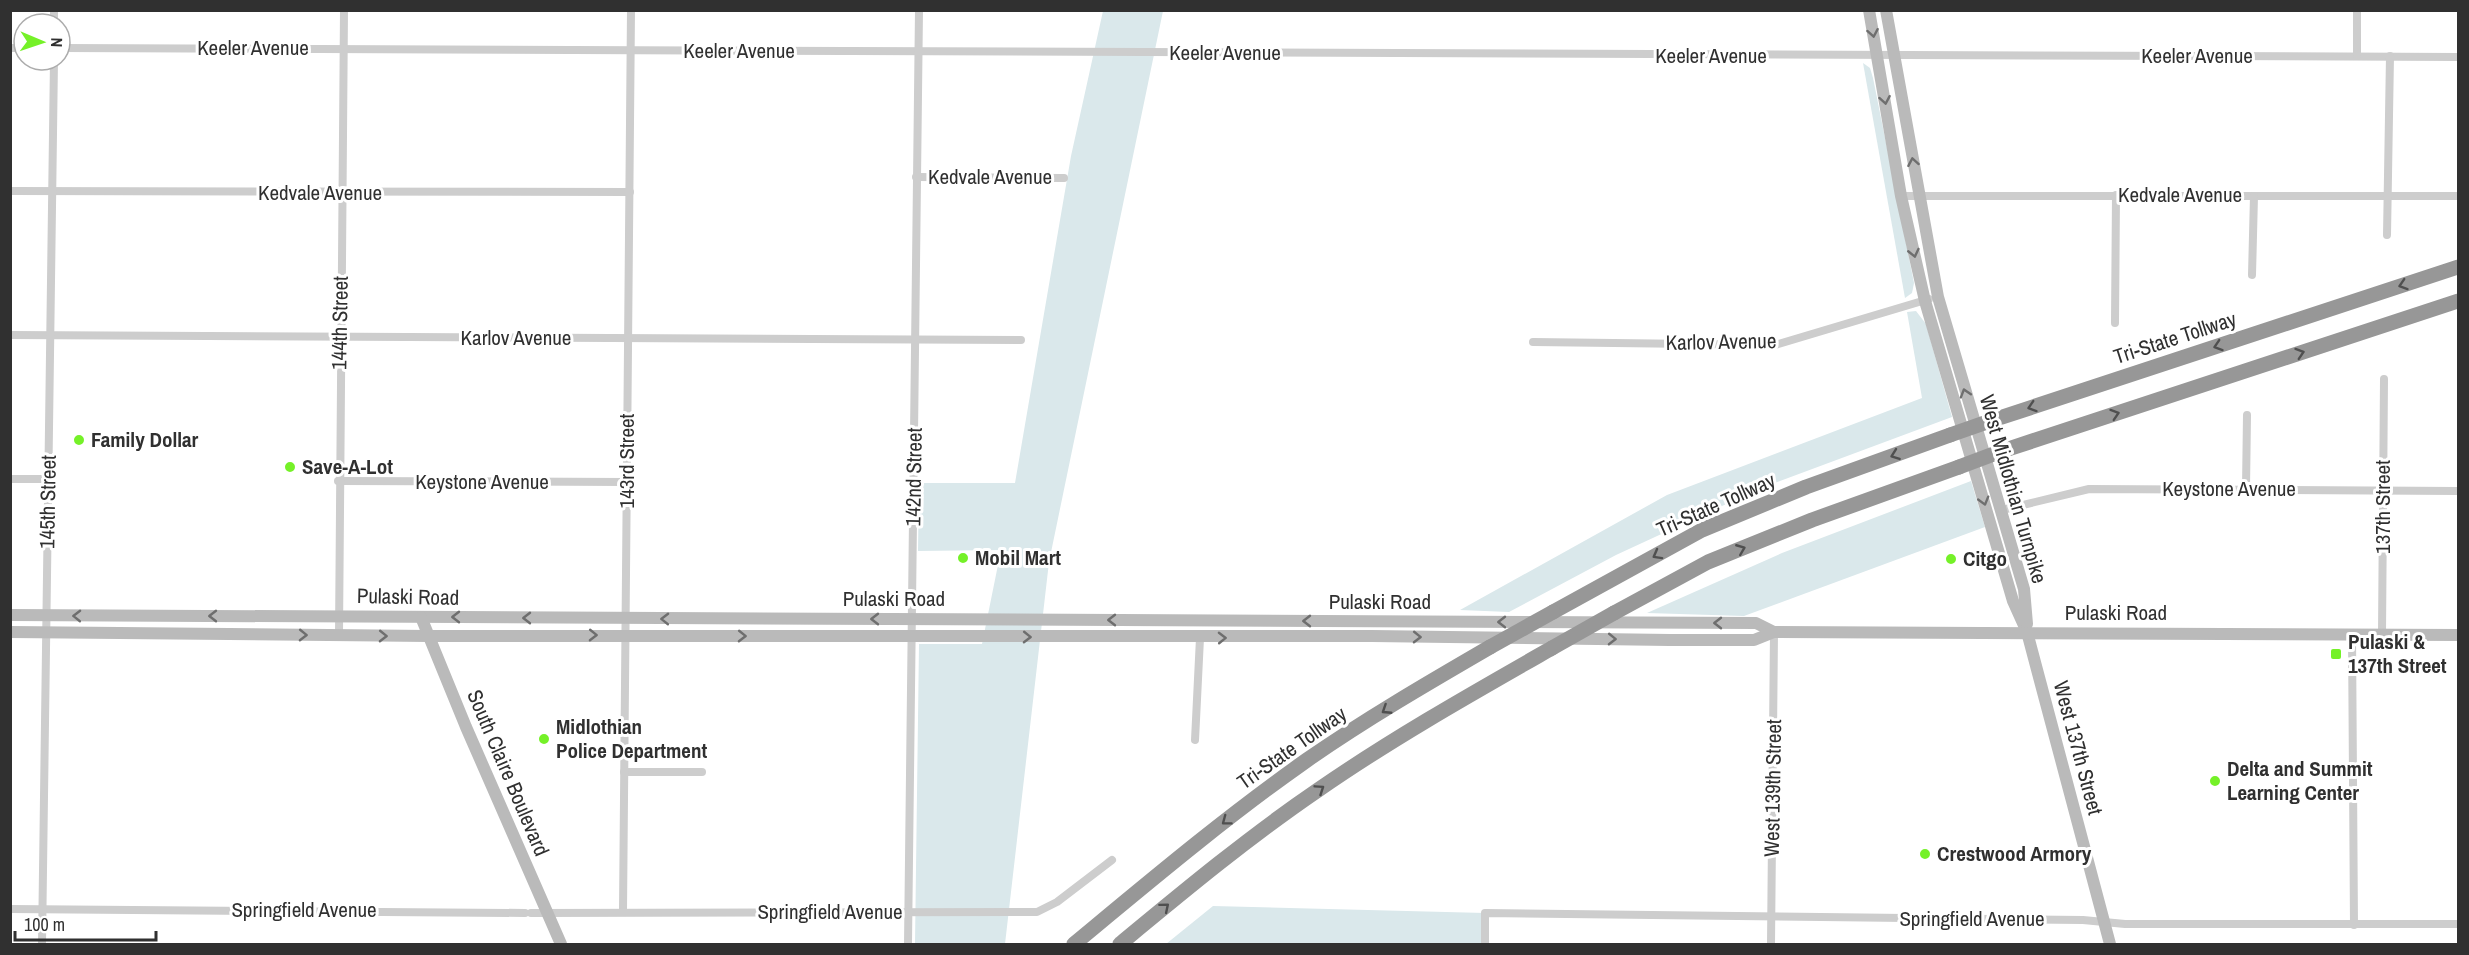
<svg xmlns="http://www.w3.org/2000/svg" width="2469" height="955" viewBox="0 0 2469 955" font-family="'Archivo Narrow',sans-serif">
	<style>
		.green { fill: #dae8eb }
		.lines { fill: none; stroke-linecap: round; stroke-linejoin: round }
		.street { stroke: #cdcdcd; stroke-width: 8 }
		.secondary { stroke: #bababa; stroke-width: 12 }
		.highway { stroke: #979797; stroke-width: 15 }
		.highway-bridge { stroke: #979797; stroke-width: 15 }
		.oneway { stroke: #6e6e6e }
		.oneway2 { stroke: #4f4f4f }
		.poi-dot { fill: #75f128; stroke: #fff; stroke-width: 2 }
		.labels { text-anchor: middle; stroke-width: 6; stroke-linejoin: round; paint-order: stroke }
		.street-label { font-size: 21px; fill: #303030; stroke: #fff }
		.poi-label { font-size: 21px; font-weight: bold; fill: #303030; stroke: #fff; text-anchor: start }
	</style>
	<rect width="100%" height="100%" fill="#fff"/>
	<g class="green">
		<polygon points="1103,11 1163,11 1049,562 1005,944 915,944 919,644 982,644 1001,550 918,551 919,483 1015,483 1071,156"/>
		<polygon points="1863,63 1870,68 1873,78 1914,283 1912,293 1905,298"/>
		<polygon points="1916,311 1926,324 1952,417 1761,488 1616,555 1509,612 1460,610 1667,495 1922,398 1907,312"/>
		<polygon points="1971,481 1985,527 1744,616 1647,613 1782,553"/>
		<polygon points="1213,906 1485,913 1485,944 1166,944"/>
	</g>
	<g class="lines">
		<g class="street">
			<polyline points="54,24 54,10"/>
			<polyline points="10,48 24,48"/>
			<polyline points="60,48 2458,57"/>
			<polyline points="2357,55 2357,10"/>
			<polyline points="916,177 1064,178"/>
			<polyline points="10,191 630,192"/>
			<polyline points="1901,196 2458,196"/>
			<polyline points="2387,235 2390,56"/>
			<polyline points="2252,275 2254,196"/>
			<polyline points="2115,323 2116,195"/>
			<polyline points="10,335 1021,340"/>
			<polyline points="1533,342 1775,345 1929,299"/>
			<polyline points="10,479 49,479"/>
			<polyline points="338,481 627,482"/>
			<polyline points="2246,488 2247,415"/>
			<polyline points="2002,510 2089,489 2458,491"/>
			<polyline points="2352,634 2354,925"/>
			<polyline points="2382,634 2384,379"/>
			<polyline points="339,635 344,10"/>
			<polyline points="1195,740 1200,638"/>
			<polyline points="624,772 702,772"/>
			<polyline points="10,909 525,913"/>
			<polyline points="623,911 631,10"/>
			<polyline points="531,913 1037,912 1057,902 1112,860"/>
			<polyline points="42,944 54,60"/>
			<polyline points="908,944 919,10"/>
			<polyline points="1485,944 1485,913 2083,920 2125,924 2458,924"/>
			<polyline points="1771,944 1774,632"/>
		</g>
		<g class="secondary">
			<polyline points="1869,10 1901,196 1925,301 2013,601 2027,632 2110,944"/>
			<polyline points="1886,10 1938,297 2024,589 2027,624"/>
			<polyline points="10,615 1756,623 1774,632"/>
			<polyline points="421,617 466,727 561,944"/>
			<polyline points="10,632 428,636 1372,636 1670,640 1754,640 1774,632 2458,635"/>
		</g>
		<g class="highway">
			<polyline points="1990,421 2458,267"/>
			<polyline points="1999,452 2458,301"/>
			<polyline points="1553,612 1702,530 1806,487 1950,435"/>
			<polyline points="1614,613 1708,562 1812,520 1959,467"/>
			<path d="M1074 944C1150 881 1226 817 1307 760 1366 719 1428 683 1490 647"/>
			<path d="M1120 944C1184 891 1249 837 1318 790 1393 738 1473 693 1552 648"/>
		</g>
		<g class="highway-bridge">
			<polyline points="1950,435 1990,421"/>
			<polyline points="1959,467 1999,452"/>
			<polyline points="1490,647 1553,612"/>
			<polyline points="1552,648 1614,613"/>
		</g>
	</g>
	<defs><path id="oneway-chevron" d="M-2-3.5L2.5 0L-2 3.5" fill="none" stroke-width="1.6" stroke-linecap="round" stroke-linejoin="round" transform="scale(1.5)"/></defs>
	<g class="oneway">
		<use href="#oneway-chevron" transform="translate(1873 33) rotate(80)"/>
		<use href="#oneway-chevron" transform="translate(1885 100) rotate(80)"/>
		<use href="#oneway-chevron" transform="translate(1913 162) rotate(-100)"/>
		<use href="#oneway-chevron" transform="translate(1914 253) rotate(77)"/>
		<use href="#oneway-chevron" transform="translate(1965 393) rotate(-107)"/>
		<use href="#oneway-chevron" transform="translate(1984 501) rotate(74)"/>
		<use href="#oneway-chevron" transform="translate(77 616) rotate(-179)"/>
		<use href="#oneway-chevron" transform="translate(213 616) rotate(-180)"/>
		<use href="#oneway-chevron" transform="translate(456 617) rotate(-180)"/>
		<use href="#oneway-chevron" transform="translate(527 618) rotate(-180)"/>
		<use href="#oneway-chevron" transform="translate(665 619) rotate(-179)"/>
		<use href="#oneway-chevron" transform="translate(875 619) rotate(180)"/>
		<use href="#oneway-chevron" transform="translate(1112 620) rotate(-180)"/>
		<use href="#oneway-chevron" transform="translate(1307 621) rotate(-180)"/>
		<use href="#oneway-chevron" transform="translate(1502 622) rotate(-180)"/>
		<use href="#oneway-chevron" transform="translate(1718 623) rotate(180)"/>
		<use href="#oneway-chevron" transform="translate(303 635) rotate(1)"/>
		<use href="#oneway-chevron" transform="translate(593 635) rotate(1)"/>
		<use href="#oneway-chevron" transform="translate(383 636) rotate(1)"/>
		<use href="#oneway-chevron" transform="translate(742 636) rotate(1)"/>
		<use href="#oneway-chevron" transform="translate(1027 637) rotate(1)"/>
		<use href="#oneway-chevron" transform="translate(1417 637) rotate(1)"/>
		<use href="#oneway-chevron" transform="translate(1222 638) rotate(-1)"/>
		<use href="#oneway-chevron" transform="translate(1612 639) rotate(1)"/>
	</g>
	<g class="oneway2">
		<use href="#oneway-chevron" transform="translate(2403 285) rotate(162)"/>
		<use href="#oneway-chevron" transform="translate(2218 346) rotate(162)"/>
		<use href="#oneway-chevron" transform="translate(2300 353) rotate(-18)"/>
		<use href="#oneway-chevron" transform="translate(2032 407) rotate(162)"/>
		<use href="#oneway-chevron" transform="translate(2115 414) rotate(-18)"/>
		<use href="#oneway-chevron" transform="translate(1895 455) rotate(160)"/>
		<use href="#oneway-chevron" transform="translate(1741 549) rotate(-22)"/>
		<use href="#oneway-chevron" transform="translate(1657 555) rotate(151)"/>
		<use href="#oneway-chevron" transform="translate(1386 710) rotate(147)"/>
		<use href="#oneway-chevron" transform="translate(1320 789) rotate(-34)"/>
		<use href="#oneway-chevron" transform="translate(1226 821) rotate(143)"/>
		<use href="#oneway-chevron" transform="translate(1165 907) rotate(-40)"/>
	</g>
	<g class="poi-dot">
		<circle cx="79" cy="440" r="6"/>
		<circle cx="290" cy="467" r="6"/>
		<circle cx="963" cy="558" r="6"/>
		<circle cx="1951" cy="559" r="6"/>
		<rect x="2330" y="648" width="12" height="12" rx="3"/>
		<circle cx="544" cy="739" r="6"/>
		<circle cx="2215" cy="781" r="6"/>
		<circle cx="1925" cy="854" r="6"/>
	</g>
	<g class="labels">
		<g class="street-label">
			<text x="253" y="55">Keeler Avenue</text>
			<text x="739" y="58">Keeler Avenue</text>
			<text x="1225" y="60">Keeler Avenue</text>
			<text x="1711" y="63">Keeler Avenue</text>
			<text x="2197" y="63">Keeler Avenue</text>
			<text x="990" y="184">Kedvale Avenue</text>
			<text x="320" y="200">Kedvale Avenue</text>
			<text x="2180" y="202">Kedvale Avenue</text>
			<text transform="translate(340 323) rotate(-89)" y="7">144th Street</text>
			<text x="516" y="345">Karlov Avenue</text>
			<text transform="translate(2175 338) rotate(-18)" y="7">Tri-State Tollway</text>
			<text transform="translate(1721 342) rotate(-1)" y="7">Karlov Avenue</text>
			<text transform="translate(627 461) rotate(-90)" y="7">143rd Street</text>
			<text transform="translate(914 477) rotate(-89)" y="7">142nd Street</text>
			<text x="482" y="489">Keystone Avenue</text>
			<text transform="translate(2013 489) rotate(74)" y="7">West Midlothian Turnpike</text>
			<text x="2229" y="496">Keystone Avenue</text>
			<text transform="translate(48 502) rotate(-89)" y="7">145th Street</text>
			<text transform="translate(1716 505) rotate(-24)" y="7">Tri-State Tollway</text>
			<text transform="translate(2383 507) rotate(-90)" y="7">137th Street</text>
			<text transform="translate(408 597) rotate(1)" y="7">Pulaski Road</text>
			<text x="894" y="606">Pulaski Road</text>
			<text x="1380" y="609">Pulaski Road</text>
			<text x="2116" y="620">Pulaski Road</text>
			<text transform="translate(1292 748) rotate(-35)" y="7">Tri-State Tollway</text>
			<text transform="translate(2078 748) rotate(75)" y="7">West 137th Street</text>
			<text transform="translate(508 773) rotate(67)" y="7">South Claire Boulevard</text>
			<text transform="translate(1773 788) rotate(-89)" y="7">West 139th Street</text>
			<text x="304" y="917">Springfield Avenue</text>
			<text x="830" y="919">Springfield Avenue</text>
			<text x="1972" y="926">Springfield Avenue</text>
		</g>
		<g class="poi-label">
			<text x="91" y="447">Family Dollar</text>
			<text x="302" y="474">Save-A-Lot</text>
			<text x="975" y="565">Mobil Mart</text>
			<text x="1963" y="566">Citgo</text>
			<text x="2348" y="649">Pulaski &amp;<tspan x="2348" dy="24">137th Street</tspan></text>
			<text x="556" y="734">Midlothian<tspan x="556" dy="24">Police Department</tspan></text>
			<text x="2227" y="776">Delta and Summit<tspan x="2227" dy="24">Learning Center</tspan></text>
			<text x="1937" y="861">Crestwood Armory</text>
		</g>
	</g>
	<rect width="2469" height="955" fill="none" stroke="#303030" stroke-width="24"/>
	<g transform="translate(42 42) rotate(92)"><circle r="28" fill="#ffffff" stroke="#acacac" stroke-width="1.5"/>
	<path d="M0-4.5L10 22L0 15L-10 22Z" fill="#75f128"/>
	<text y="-9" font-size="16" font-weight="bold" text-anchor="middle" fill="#303030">N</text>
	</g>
	<path d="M15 931v9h141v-9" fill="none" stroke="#303030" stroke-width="3"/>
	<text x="24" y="931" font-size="18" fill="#303030" stroke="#ffffff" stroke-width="4.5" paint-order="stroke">100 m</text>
</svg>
